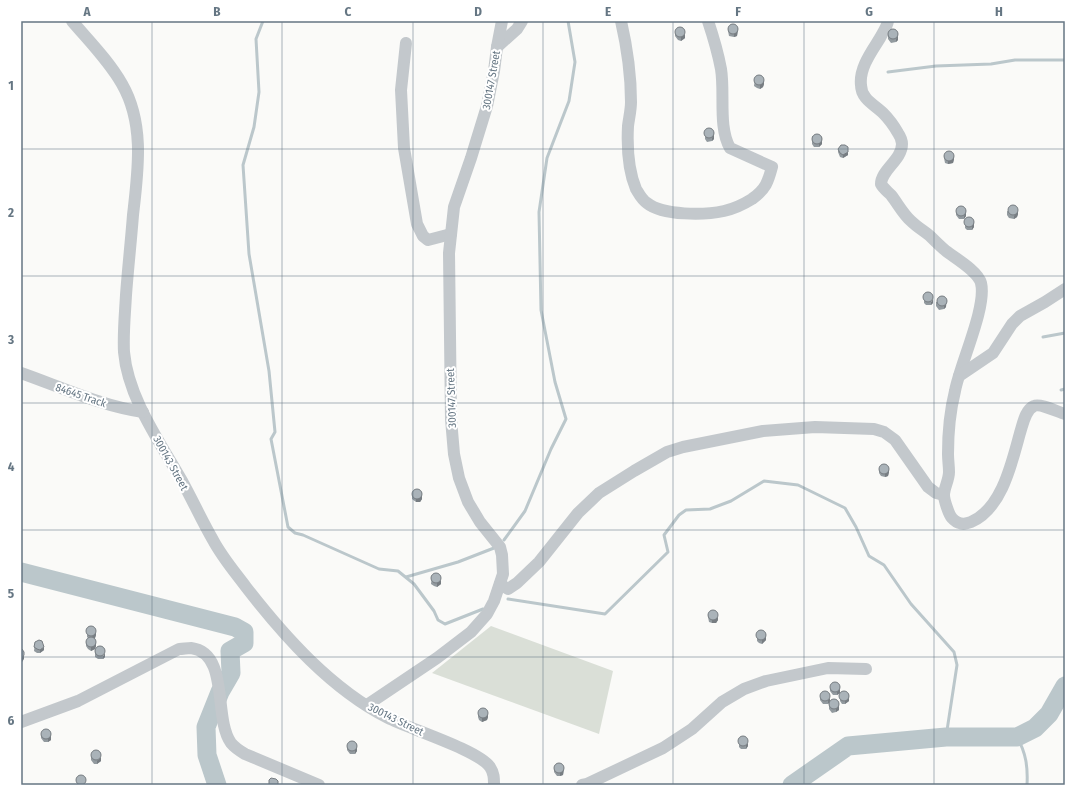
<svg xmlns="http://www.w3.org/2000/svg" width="1086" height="806" viewBox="0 0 1086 806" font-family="'Fira Sans Condensed',sans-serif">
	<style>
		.green { fill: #dadfd7 }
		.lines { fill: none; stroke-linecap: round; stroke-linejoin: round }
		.stream { stroke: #bbc7cb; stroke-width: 3 }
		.river { stroke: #bbc7cb; stroke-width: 19 }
		.street { stroke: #c3c8cc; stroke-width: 12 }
		.wall { fill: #929a9f }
		.shaded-wall { fill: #777d82 }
		.building { fill: #aab3b9; stroke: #777d82 }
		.grid { fill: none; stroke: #657683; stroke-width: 1; stroke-opacity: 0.55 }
		.labels { text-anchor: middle; stroke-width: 4; stroke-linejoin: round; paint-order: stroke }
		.street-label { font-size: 11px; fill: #657683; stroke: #fff }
		.neatline { fill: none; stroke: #657683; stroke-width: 1.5 }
		.grid-label { font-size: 13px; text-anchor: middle; font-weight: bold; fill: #657683 }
	</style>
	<rect width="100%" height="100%" fill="#fafaf8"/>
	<polygon class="green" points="491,626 613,671 599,734 432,673"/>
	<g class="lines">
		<g class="stream">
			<polyline points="263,21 256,39 259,92 254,127 243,165 249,254 269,371 275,432 271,439 288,527 295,533 303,535 379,569 398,571 414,584 434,611 438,620 445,624 483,609"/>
			<polyline points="888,72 936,66 991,64 1015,60 1065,60"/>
			<polyline points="1043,337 1065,333"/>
			<polyline points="1061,390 1065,389"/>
			<polyline points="504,540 525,511 551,449 566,419 555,382 541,310 539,212 547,158 569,101 575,62 568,21"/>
			<polyline points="406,577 458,562 494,548"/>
			<polyline points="508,599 605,614 668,552 664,535 679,515 686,510 710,509 731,501 764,481 798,485 845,508 856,527 869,556 884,565 911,604 954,652 957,665 946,737"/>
			<path d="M1017 737C1026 753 1028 767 1027 785"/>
		</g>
		<g class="river">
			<polyline points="21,572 235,627 244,632 244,643 230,651 231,673 220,692 206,727 207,755 217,785"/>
			<polyline points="792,785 848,746 946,737 1017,737 1035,728 1049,714 1065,686"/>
		</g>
		<g class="street">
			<path d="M72 21C89 41 109 61 122 84 145 124 138 171 133 215 131 241 128 268 126 295 125 314 123 333 124 352 128 398 160 442 182 481 193 501 202 521 213 540 222 557 234 571 246 587 284 636 331 689 388 718 410 729 478 750 490 767 494 773 494 778 494 785"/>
			<path d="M621 21C627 47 631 75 631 102 631 110 629 118 628 126 627 146 628 170 636 189 639 194 642 200 647 203 663 216 705 215 724 211 733 209 744 204 752 199 766 189 768 182 772 167L730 148C718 127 725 93 721 69 718 53 713 36 708 21"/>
			<path d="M888 21C887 27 883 32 880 38 872 51 859 68 861 85 861 99 875 105 883 113 889 119 894 126 898 133 900 136 902 140 902 144 902 160 881 170 881 184 883 188 887 191 891 195 898 204 903 214 911 221 917 227 924 231 930 236 935 241 940 246 946 251 955 258 978 271 981 283 987 307 960 364 955 391 950 411 948 433 948 454 948 460 949 466 949 472 949 480 944 488 944 495 944 500 949 515 952 518 957 524 964 525 971 522 1002 509 1012 462 1020 433 1023 424 1025 410 1034 406 1040 403 1058 412 1065 414"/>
			<polyline points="406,43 401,90 404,148 417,224 423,236 428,240 451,234"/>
			<polyline points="497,47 517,29 522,21"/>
			<path d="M21 373C61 387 101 406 143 412"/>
			<polyline points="959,376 993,353 1012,324 1020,316 1045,302 1065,289"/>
			<polyline points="500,584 508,589 517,583 539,562 578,513 599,493 634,471 667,452 683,447 763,431 815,427 874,429 884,432 895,440 928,487 936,493 944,495"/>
			<polyline points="367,705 437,658 471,632 487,614 494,601 503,574 502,555 500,547 480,522 468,502 459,478 454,454 451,419 449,253 454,207 471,158 487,106 494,71 497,47 502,21"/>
			<path d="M21 722 78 701 179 649C183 649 187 648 191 648 230 653 213 718 231 743 235 748 240 751 245 754L319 785"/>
			<polyline points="582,785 587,784 663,748 692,729 722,702 744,689 766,681 828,668 866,669"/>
		</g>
	</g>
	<g class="wall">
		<polygon points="728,28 738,31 737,36 734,37 729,36 728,31"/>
		<polygon points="675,33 685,38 681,41 678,40 675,36"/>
		<polygon points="898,33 898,40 896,42 891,43 888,39 888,35"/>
		<polygon points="755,77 764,84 763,87 760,89 757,88 754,86"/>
		<polygon points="705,131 714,132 714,139 712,141 707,142 705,139"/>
		<polygon points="812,136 822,137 822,144 819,147 814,147 812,144"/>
		<polygon points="838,149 848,155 843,158 840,157 838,152"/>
		<polygon points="944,155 954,159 953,163 948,164 945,163 944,158"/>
		<polygon points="966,210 966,216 964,219 959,219 956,215 956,212"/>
		<polygon points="1007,211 1018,214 1017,217 1014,219 1009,218 1007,215"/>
		<polygon points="965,219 974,227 972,230 967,230 965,228"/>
		<polygon points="924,295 933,303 931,305 926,305 924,303"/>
		<polygon points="947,300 946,307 944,309 939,310 936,306 936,302"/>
		<polygon points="879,469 889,472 888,476 885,477 881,476 879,473"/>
		<polygon points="422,492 422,499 420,502 416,502 412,499 412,493"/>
		<polygon points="432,575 441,584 437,587 434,586 431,584"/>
		<polygon points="708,614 718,620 716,623 712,623 709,622 708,617"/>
		<polygon points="87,629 96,635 95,638 96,646 95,649 91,651 88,649 86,646 86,643 88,638 87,637"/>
		<polygon points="757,632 766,634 766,640 762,644 759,643 757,641"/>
		<polygon points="35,642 44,650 40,653 37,653 34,651"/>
		<polygon points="95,649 105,657 103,659 98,659 95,657"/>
		<polygon points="840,686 840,693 837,695 833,695 830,691 830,688"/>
		<polygon points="840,693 849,694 849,701 845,704 842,704 840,701"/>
		<polygon points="820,697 830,701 839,703 839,710 836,712 832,713 829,709 829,703 828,704 823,704 820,700"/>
		<polygon points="478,714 488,717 487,720 482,722 479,720 478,717"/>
		<polygon points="51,733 51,740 48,742 44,742 41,738 41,735"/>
		<polygon points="739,743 748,746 746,749 741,749 739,747"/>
		<polygon points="357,744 357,751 355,754 350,754 347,750 347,747"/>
		<polygon points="91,756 101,761 97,764 94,764 91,760"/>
		<polygon points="554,769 564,770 563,775 560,776 557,776 554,772"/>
	</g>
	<g class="shaded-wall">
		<polygon points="738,27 737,36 734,37 734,34"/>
		<polygon points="685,34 685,38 681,41 681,37"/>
		<polygon points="898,36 898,40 896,42 896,39"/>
		<polygon points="764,80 764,84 763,87 760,89 760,85"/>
		<polygon points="714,135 714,139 712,141 712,138"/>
		<polygon points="822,141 822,144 819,147 819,143"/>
		<polygon points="848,152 848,155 843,158 843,155"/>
		<polygon points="954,156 954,159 953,163 948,164 948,161"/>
		<polygon points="1018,211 1018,214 1017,217 1014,219 1014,216"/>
		<polygon points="966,213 966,216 964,219 964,216"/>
		<polygon points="974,220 974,227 972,230 972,226"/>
		<polygon points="933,299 933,303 931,305 931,302"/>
		<polygon points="946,304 946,307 944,309 944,306"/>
		<polygon points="889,469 889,472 888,476 885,477 885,474"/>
		<polygon points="422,496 422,499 420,502 416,502 416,499"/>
		<polygon points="441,580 441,584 437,587 437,583"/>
		<polygon points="718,617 718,620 716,623 712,623 712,620"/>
		<polygon points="96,632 96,635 95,638 92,640 92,637"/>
		<polygon points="766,637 766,640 762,644 762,640"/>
		<polygon points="96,642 96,646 95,649 91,651 91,647"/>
		<polygon points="44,647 44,650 40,653 40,650"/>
		<polygon points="105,653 105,657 103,659 103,656"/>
		<polygon points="24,655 24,659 22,662 22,658"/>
		<polygon points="840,689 840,693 837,695 837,692"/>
		<polygon points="830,698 830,701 828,704 828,700"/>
		<polygon points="849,698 849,701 845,704 845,701"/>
		<polygon points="839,706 839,710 836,712 836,709"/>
		<polygon points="488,714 488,717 487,720 482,722 482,718"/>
		<polygon points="51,736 51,740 48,742 48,738"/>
		<polygon points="748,743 748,746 746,749 746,745"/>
		<polygon points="357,748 357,751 355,754 355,750"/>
		<polygon points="101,757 101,761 97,764 97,761"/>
		<polygon points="564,766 563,775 560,776 560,773"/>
	</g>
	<g class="building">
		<circle cx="733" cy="29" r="5"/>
		<circle cx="680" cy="32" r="5"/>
		<circle cx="893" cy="34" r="5"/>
		<circle cx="759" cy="80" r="5"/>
		<circle cx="709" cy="133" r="5"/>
		<circle cx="817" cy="139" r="5"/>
		<polygon points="841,145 845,145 848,147 848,152 843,155 840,153 838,149"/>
		<circle cx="949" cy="156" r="5"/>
		<circle cx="1013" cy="210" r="5"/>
		<circle cx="961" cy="211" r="5"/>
		<circle cx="969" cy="222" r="5"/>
		<circle cx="928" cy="297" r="5"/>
		<circle cx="942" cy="301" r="5"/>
		<circle cx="884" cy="469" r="5"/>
		<circle cx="417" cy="494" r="5"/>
		<circle cx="436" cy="578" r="5"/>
		<circle cx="713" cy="615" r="5"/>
		<circle cx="91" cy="631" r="5"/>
		<circle cx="761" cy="635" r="5"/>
		<circle cx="91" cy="642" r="5"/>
		<polygon points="39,640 42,641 44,647 40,650 37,649 34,647 35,642"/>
		<circle cx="100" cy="651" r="5"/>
		<polygon points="21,649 22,649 24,652 24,655 22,658 21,658"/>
		<circle cx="835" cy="687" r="5"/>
		<circle cx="825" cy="696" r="5"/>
		<circle cx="844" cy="696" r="5"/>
		<circle cx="834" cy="704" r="5"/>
		<circle cx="483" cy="713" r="5"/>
		<circle cx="46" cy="734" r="5"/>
		<circle cx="743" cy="741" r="5"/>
		<circle cx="352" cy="746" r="5"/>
		<circle cx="96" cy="755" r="5"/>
		<circle cx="559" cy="768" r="5"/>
		<circle cx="81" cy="780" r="5"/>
		<polygon points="271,778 276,779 278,781 278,785 269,785 269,780"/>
	</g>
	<path class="grid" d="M152 21V785M282 21V785M413 21V785M543 21V785M673 21V785M804 21V785M934 21V785M21 149H1065M21 276H1065M21 403H1065M21 530H1065M21 657H1065"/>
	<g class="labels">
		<g class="street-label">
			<text transform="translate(491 80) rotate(-80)" y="4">300147 Street</text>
			<text transform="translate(81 395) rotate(19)" y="4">84645 Track</text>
			<text transform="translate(451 398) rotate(-92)" y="4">300147 Street</text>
			<text transform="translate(171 463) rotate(61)" y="4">300143 Street</text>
			<text transform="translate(396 719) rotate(26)" y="4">300143 Street</text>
		</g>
	</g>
	<rect width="1086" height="806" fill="none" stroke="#ffffff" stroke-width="44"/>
	<rect x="22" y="22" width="1042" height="762" class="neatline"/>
	<g class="grid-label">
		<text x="87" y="16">A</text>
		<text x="217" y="16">B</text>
		<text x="348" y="16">C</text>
		<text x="478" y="16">D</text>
		<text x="608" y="16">E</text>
		<text x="738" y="16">F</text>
		<text x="869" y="16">G</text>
		<text x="999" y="16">H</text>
		<text x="11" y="90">1</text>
		<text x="11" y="217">2</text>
		<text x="11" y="344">3</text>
		<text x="11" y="471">4</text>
		<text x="11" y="598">5</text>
		<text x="11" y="725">6</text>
	</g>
</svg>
